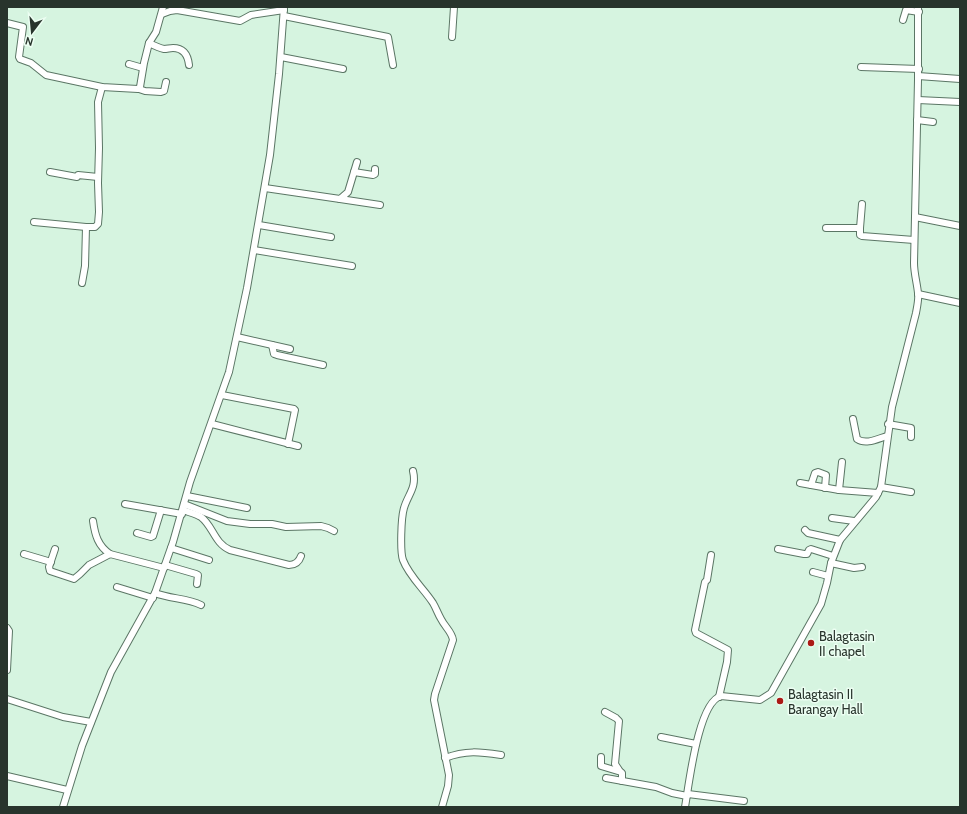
<svg xmlns="http://www.w3.org/2000/svg" width="967" height="814" viewBox="0 0 967 814" font-family="Cabin,sans-serif">
	<style>
		.lines { fill: none; stroke-linecap: round; stroke-linejoin: round }
		.minor-casing { stroke: #5b7665; stroke-width: 8 }
		.minor { stroke: #fff; stroke-width: 6 }
		.poi-dot { fill: #ab1915; stroke: #ecfef2; stroke-width: 1.5 }
		.labels { text-anchor: middle; stroke-width: 3; stroke-linejoin: round; paint-order: stroke }
		.poi-label { font-size: 13px; fill: #28342c; stroke: #ecfef2; text-anchor: start }
	</style>
	<rect width="100%" height="100%" fill="#d6f4e0"/>
	<g class="lines">
		<defs>
			<g id="minor">
				<polyline points="162,14 170,11 177,10 240,21 251,15 284,10"/>
				<polyline points="284,16 388,37 393,65"/>
				<polyline points="903,20 906,10 919,12"/>
				<polyline points="7,23 23,27 19,57 20,59 31,63 46,75 102,87 138,89 140,87 144,63 149,43 156,32 163,7"/>
				<polyline points="452,37 454,7"/>
				<path d="M149 43C153 45 159 48 164 49 167 49 170 48 173 48 184 48 188 56 189 65"/>
				<polyline points="281,57 343,69"/>
				<polyline points="129,64 143,68"/>
				<polyline points="861,67 919,69"/>
				<polyline points="918,76 960,79"/>
				<polyline points="139,89 145,91 161,92 164,91 166,82"/>
				<polyline points="918,100 960,102"/>
				<polyline points="917,120 933,122"/>
				<polyline points="50,172 77,177 78,175 98,177"/>
				<polyline points="354,172 373,175 375,174 375,169"/>
				<polyline points="265,188 340,199 348,192 357,162"/>
				<polyline points="340,199 380,205"/>
				<polyline points="915,217 960,226"/>
				<polyline points="34,222 86,227 95,227 98,224 99,212 98,183 99,148 98,102 102,87"/>
				<polyline points="259,225 331,237"/>
				<polyline points="826,228 860,228 862,204"/>
				<polyline points="860,228 860,235 862,236 914,240"/>
				<polyline points="254,250 352,266"/>
				<polyline points="82,283 85,266 86,227"/>
				<polyline points="918,294 960,303"/>
				<polyline points="237,337 290,349"/>
				<polyline points="272,345 274,354 277,355 323,365"/>
				<polyline points="222,395 294,409 295,410 288,444"/>
				<path d="M853 419 857 439C866 445 877 439 887 436"/>
				<polyline points="212,424 298,446"/>
				<polyline points="888,424 911,428 911,437"/>
				<path d="M413 471C417 488 408 494 404 508 401 518 400 552 403 560 409 576 424 589 433 603 436 608 438 614 441 619 445 627 452 632 453 640L435 694 434 700 449 775 448 786 442 807"/>
				<polyline points="800,483 839,490 878,493"/>
				<polyline points="811,485 815,473 818,472 826,475 825,488"/>
				<polyline points="881,487 911,492"/>
				<polyline points="839,490 842,462"/>
				<polyline points="187,496 247,508"/>
				<polyline points="125,504 182,514"/>
				<polyline points="184,504 227,521 250,524 272,524 286,527 321,526 328,528 334,531"/>
				<path d="M183 510C188 512 196 514 201 517 213 526 214 543 230 550L289 565C295 565 299 562 301 556"/>
				<polyline points="832,518 854,521"/>
				<path d="M93 521C95 535 98 546 110 554"/>
				<polyline points="805,530 808,533 840,540"/>
				<polyline points="137,533 151,537 153,536 161,510"/>
				<polyline points="171,548 209,560"/>
				<polyline points="55,549 49,567 50,571 74,579 80,574 89,565 110,554 164,568"/>
				<polyline points="778,549 804,554 807,554 809,550 811,549 833,556"/>
				<polyline points="24,554 51,562"/>
				<polyline points="711,555 707,580 705,582 695,630 696,633 728,650 727,662 719,697"/>
				<polyline points="831,563 854,568 862,567"/>
				<polyline points="165,565 196,574 198,575 197,584"/>
				<polyline points="813,572 828,576"/>
				<polyline points="117,587 153,598"/>
				<path d="M155 593C170 599 187 598 201 605"/>
				<polyline points="7,628 9,631 7,670"/>
				<polyline points="7,699 63,717 91,722"/>
				<polyline points="605,712 616,718 619,721 615,764 619,770"/>
				<polyline points="661,737 696,744"/>
				<polyline points="601,757 601,766 621,772 622,773 622,781"/>
				<path d="M445 758C466 750 480 752 501 755"/>
				<polyline points="7,776 67,790"/>
				<polyline points="606,778 656,787 672,793 687,796"/>
				<polyline points="688,794 744,801"/>
				<polyline points="63,807 82,746 111,672 155,593 173,542 190,482 229,372 247,288 270,155 279,74 284,7"/>
				<path d="M685 807C689 785 698 702 721 696L760 700 771 693 821 604 827 583 831 563 840 540 876 497 881 487 892 407 916 313C917 307 919 299 918 293 917 283 914 273 914 263L918 80V7"/>
			</g>
		</defs>
		<use href="#minor" class="minor-casing"/>
		<use href="#minor" class="minor"/>
	</g>
	<g class="poi-dot">
		<circle cx="811" cy="643" r="4"/>
		<circle cx="780" cy="701" r="4"/>
	</g>
	<g class="labels">
		<g class="poi-label">
			<text x="819" y="641">Balagtasin<tspan x="819" dy="15">II chapel</tspan></text>
			<text x="788" y="699">Balagtasin II<tspan x="788" dy="15">Barangay Hall</tspan></text>
		</g>
	</g>
	<rect width="967" height="814" fill="none" stroke="#28342c" stroke-width="16"/>
	<g transform="translate(32 32) rotate(196)" stroke="#ecfef2" stroke-width="3" paint-order="stroke">
	<path d="M0-3L7 15L0 10L-7 15Z" fill="#28342c"/>
	<text y="-6" font-size="11" font-weight="bold" text-anchor="middle" fill="#28342c">N</text>
	</g>
</svg>
